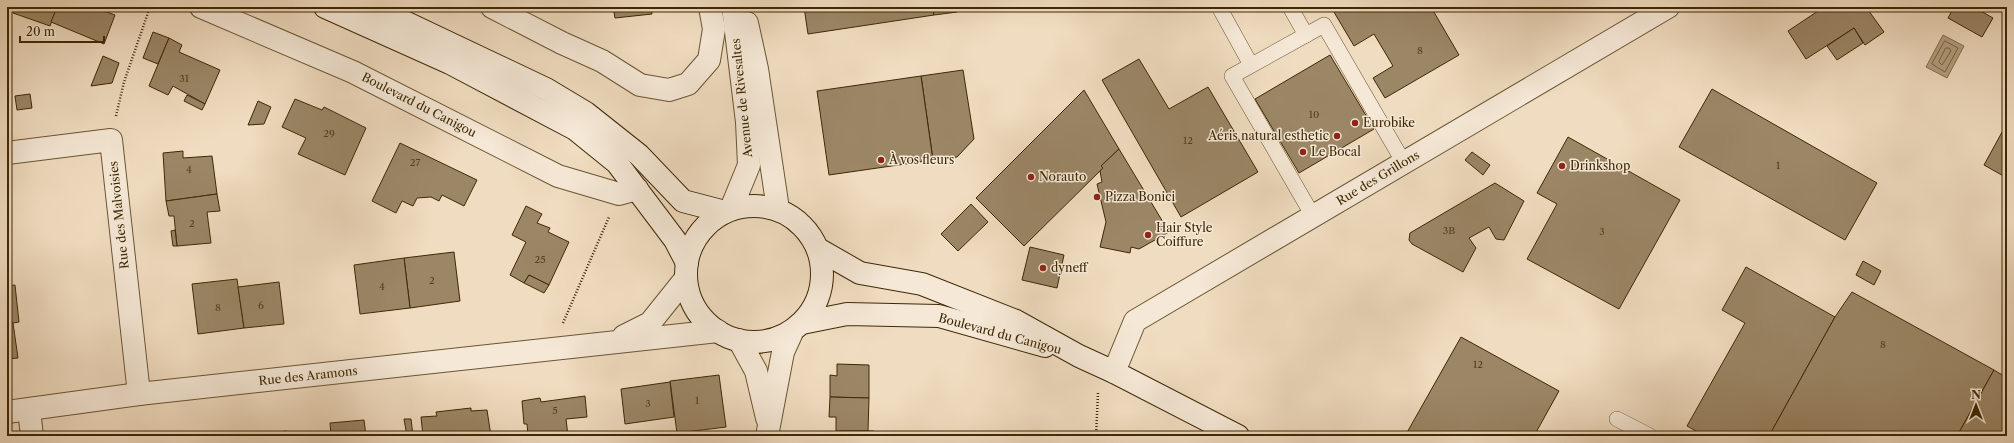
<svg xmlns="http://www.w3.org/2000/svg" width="2014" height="443" viewBox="0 0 2014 443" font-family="'Libre Caslon Text',serif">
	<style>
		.water { fill: #b39f80; stroke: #846f4e }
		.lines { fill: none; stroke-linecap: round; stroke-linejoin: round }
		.shore { stroke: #786442; stroke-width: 1 }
		.building { fill: #9b8666; stroke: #3e2804 }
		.lane-casing { stroke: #6a5533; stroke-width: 16 }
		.street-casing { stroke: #6a5533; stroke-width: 24 }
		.secondary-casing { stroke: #3e2804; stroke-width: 24 }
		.path { stroke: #3e2804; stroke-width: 2.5; stroke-dasharray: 1 2; stroke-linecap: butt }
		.lane { stroke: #f5e8d6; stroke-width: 15 }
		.street { stroke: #f5e8d6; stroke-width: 22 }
		.secondary { stroke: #f5e8d6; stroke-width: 22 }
		.poi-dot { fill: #8f2418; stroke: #f5e8d6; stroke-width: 1.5 }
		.labels { text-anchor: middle; stroke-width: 3; stroke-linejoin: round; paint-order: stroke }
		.number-label { font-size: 10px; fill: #55401c }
		.street-label { font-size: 12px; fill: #3e2804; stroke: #f5e8d6 }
		.poi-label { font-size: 12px; fill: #3e2804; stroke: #f5e8d6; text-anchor: start }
	</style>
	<rect width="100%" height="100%" fill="#f0dcc0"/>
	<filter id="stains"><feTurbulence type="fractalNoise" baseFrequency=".005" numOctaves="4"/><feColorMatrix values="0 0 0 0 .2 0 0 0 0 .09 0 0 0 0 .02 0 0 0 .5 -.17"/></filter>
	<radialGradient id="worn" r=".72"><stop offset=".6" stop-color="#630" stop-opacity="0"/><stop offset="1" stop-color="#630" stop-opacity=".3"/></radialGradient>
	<polygon class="water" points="1943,35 1964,46 1947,78 1926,67"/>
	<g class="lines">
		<g class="shore">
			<polygon points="1945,41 1958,48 1945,72 1932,64"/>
			<polygon points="1946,48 1949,48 1951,51 1942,65 1939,62"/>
		</g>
	</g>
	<g class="building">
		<polygon points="16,7 57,7 50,26 13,13"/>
		<polygon points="57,7 93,7 115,15 104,44 51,22"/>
		<polygon points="613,7 651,7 652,14 615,18"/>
		<polygon points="804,7 933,7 934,15 808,34"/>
		<polygon points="933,7 956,7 957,12 934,15"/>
		<polygon points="1331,7 1431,7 1459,55 1385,98 1373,78 1393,66 1374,34 1354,46"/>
		<polygon points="1824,7 1866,7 1884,32 1865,45 1854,28 1806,59 1788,31"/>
		<polygon points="1954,7 1981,7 1979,10 1993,18 1982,37 1948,18"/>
		<polygon points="1854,28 1863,43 1837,60 1827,46"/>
		<polygon points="153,32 169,38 158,64 143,58"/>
		<polygon points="169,38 182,45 179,52 220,70 205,104 173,86 168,95 149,86"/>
		<polygon points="1330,55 1374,129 1299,173 1255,99"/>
		<polygon points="103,56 119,63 112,83 91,86"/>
		<polygon points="1139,59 1169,109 1208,87 1258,172 1181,217 1102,80"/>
		<polygon points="963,70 974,139 957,157 933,160 921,76"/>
		<polygon points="921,76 933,160 829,175 817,91"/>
		<polygon points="1712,89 1877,183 1845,240 1679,147"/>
		<polygon points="1084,90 1119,149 1101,166 1103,168 1024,246 976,198"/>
		<polygon points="30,94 32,108 17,110 15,96"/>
		<polygon points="187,95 205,104 202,110 184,101"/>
		<polygon points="295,99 322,110 324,107 366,128 345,175 298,154 306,138 282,127"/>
		<polygon points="258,101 271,107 264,124 248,125"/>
		<polygon points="2007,123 2007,178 1984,165"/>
		<polygon points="1568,137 1680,200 1619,309 1527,259 1557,204 1537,193"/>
		<polygon points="400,143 477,180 464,206 442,195 439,201 431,197 417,198 413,206 402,201 396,213 372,201"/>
		<polygon points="1119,149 1169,232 1139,249 1131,247 1130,253 1100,247 1106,222 1097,184 1102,182 1100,171 1103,168 1101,166"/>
		<polygon points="183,151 183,158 212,156 217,194 166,201 163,153"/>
		<polygon points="1472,152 1490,165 1483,175 1465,160"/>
		<polygon points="1495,183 1524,201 1504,240 1496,239 1489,227 1469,238 1476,248 1463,272 1412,244 1409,240 1410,233"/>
		<polygon points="217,194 220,211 207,212 211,243 177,246 174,216 169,216 166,201"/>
		<polygon points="971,204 988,222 958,251 941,234"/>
		<polygon points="526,206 542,214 537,223 550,228 548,232 569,242 549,285 529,275 524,283 510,275 526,242 512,235"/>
		<polygon points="175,230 177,246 173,246 171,231"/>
		<polygon points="1030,247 1064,255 1057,288 1022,280"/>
		<polygon points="454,252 460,301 410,308 404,258"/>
		<polygon points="404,258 410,308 360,314 354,265"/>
		<polygon points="1863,261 1881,271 1874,285 1856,275"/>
		<polygon points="1746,267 1835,317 1769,436 1705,436 1687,426 1745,323 1722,310"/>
		<polygon points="529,275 549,285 544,293 524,283"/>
		<polygon points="237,279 244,328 198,334 192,284"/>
		<polygon points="279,282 284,324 244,328 238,287"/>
		<polygon points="15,285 19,322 7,324 7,286"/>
		<polygon points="1852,292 1994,370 1957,436 1769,436 1835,317"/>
		<polygon points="13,323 18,358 7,359 7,324"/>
		<polygon points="1461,337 1559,391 1534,436 1405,436"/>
		<polygon points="837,364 869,365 869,398 830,397 830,375 837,376"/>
		<polygon points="1994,370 2007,378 2007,422 1999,436 1957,436"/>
		<polygon points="719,375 726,427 677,433 670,381"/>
		<polygon points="670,382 674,417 625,424 621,389"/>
		<polygon points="585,396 587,417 566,419 568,436 528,436 527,424 524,424 522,401 540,398 541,402"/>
		<polygon points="830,397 869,398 868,431 836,431 836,417 829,417"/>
		<polygon points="471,408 471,411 487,410 491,436 423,436 421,417 437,416 436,412"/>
		<polygon points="404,419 411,419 413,436 407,436"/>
		<polygon points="364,420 366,436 331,436 330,423"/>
		<polygon points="287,431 287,436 236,436"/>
		<rect x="841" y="431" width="32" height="5"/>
	</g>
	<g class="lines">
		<defs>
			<g id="lane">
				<polyline points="1219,7 1251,65"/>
				<polyline points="1290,7 1306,35"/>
				<polyline points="1313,216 1232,76 1324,25 1404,163"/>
				<polyline points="1617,419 1650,436"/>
			</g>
			<g id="street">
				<polyline points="201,7 353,72 558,176 619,194 637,189"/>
				<polyline points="492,7 562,43 602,61 640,85 669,90 688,84 709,60 714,29 710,7"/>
				<polyline points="747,23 757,69 778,209"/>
				<polyline points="7,153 111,140 139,394"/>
				<polyline points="731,209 749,165 747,122 733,7"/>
				<polyline points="624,336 650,323 686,278"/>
				<polyline points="739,340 756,371 767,418"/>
				<polyline points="1114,372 1135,321 1668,7"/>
				<polyline points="29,410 32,436"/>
				<polyline points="7,412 139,394 718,331"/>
				<polyline points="767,436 783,352 793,330"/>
			</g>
			<g id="secondary">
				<polyline points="325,7 450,63 575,129 617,163 675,240 687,263"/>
				<polyline points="373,7 546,89 586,113 639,155 683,201 725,212"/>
				<circle cx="754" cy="274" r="68"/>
				<polyline points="818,249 860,273 922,284 1016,321 1079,356 1114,372 1238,436"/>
				<polyline points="802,323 847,314 939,316 1045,346"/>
			</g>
		</defs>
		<use href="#lane" class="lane-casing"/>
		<use href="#street" class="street-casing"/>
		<use href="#secondary" class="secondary-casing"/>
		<g class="path">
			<polyline points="116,116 124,82 150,7"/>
			<polyline points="563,323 609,217"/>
			<polyline points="1096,436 1098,393"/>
		</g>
		<use href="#lane" class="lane"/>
		<use href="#street" class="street"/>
		<use href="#secondary" class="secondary"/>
	</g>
	<g class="poi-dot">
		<circle cx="1355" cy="123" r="4"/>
		<circle cx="1337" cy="136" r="4"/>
		<circle cx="1303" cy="152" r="4"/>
		<circle cx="881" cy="160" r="4"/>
		<circle cx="1562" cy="166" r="4"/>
		<circle cx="1031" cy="177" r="4"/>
		<circle cx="1097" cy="197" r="4"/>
		<circle cx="1148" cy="235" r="4"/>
		<circle cx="1043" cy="268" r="4"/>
	</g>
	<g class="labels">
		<g class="number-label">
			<text x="1420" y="54">8</text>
			<text x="184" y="82">31</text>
			<text x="1314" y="118">10</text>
			<text x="329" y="137">29</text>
			<text x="1188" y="144">12</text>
			<text x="415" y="166">27</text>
			<text x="1778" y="169">1</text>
			<text x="189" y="173">4</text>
			<text x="192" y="227">2</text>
			<text x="1449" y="234">3B</text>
			<text x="1602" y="235">3</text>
			<text x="540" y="263">25</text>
			<text x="432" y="284">2</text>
			<text x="382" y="290">4</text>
			<text x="261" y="309">6</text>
			<text x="218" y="311">8</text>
			<text x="1883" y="348">8</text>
			<text x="1478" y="368">12</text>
			<text x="697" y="404">1</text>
			<text x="648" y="407">3</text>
			<text x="555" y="414">5</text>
		</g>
		<g class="street-label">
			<text transform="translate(742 98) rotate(-96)" y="4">Avenue de Rivesaltes</text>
			<text transform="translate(419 105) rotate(27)" y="4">Boulevard du Canigou</text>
			<text transform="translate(1378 178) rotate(-31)" y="4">Rue des Grillons</text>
			<text transform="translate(119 215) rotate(-96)" y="4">Rue des Malvoisies</text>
			<text transform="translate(1000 334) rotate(15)" y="4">Boulevard du Canigou</text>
			<text transform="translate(308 376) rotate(-6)" y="4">Rue des Aramons</text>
		</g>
		<g class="poi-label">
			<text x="1363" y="127">Eurobike</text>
			<text x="1329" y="140" text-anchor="end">Aéris natural esthetic</text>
			<text x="1311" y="156">Le Bocal</text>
			<text x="889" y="164">À vos fleurs</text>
			<text x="1570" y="170">Drinkshop</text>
			<text x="1039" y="181">Norauto</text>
			<text x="1105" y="201">Pizza Bonici</text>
			<text x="1156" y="232">Hair Style<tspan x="1156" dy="14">Coiffure</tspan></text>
			<text x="1051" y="272">dyneff</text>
		</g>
	</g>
	<rect width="2014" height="443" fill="none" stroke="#f0dcc0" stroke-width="24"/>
	<rect x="8" y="8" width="1998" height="427" fill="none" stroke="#3e2804" stroke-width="2"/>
	<rect x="12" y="12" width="1990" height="419" fill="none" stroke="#3e2804"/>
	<g transform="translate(1976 405)" stroke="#f5e8d6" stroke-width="3" paint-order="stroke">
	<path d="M0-3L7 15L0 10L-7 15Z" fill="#3e2804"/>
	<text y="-6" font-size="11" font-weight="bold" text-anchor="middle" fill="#3e2804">N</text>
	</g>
	<path d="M20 36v6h84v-6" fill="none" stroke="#3e2804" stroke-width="2"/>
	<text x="26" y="36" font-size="12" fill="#3e2804" stroke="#f5e8d6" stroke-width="3" paint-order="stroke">20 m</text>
	<rect width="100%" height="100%" filter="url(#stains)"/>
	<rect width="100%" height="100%" fill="url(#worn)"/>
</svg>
